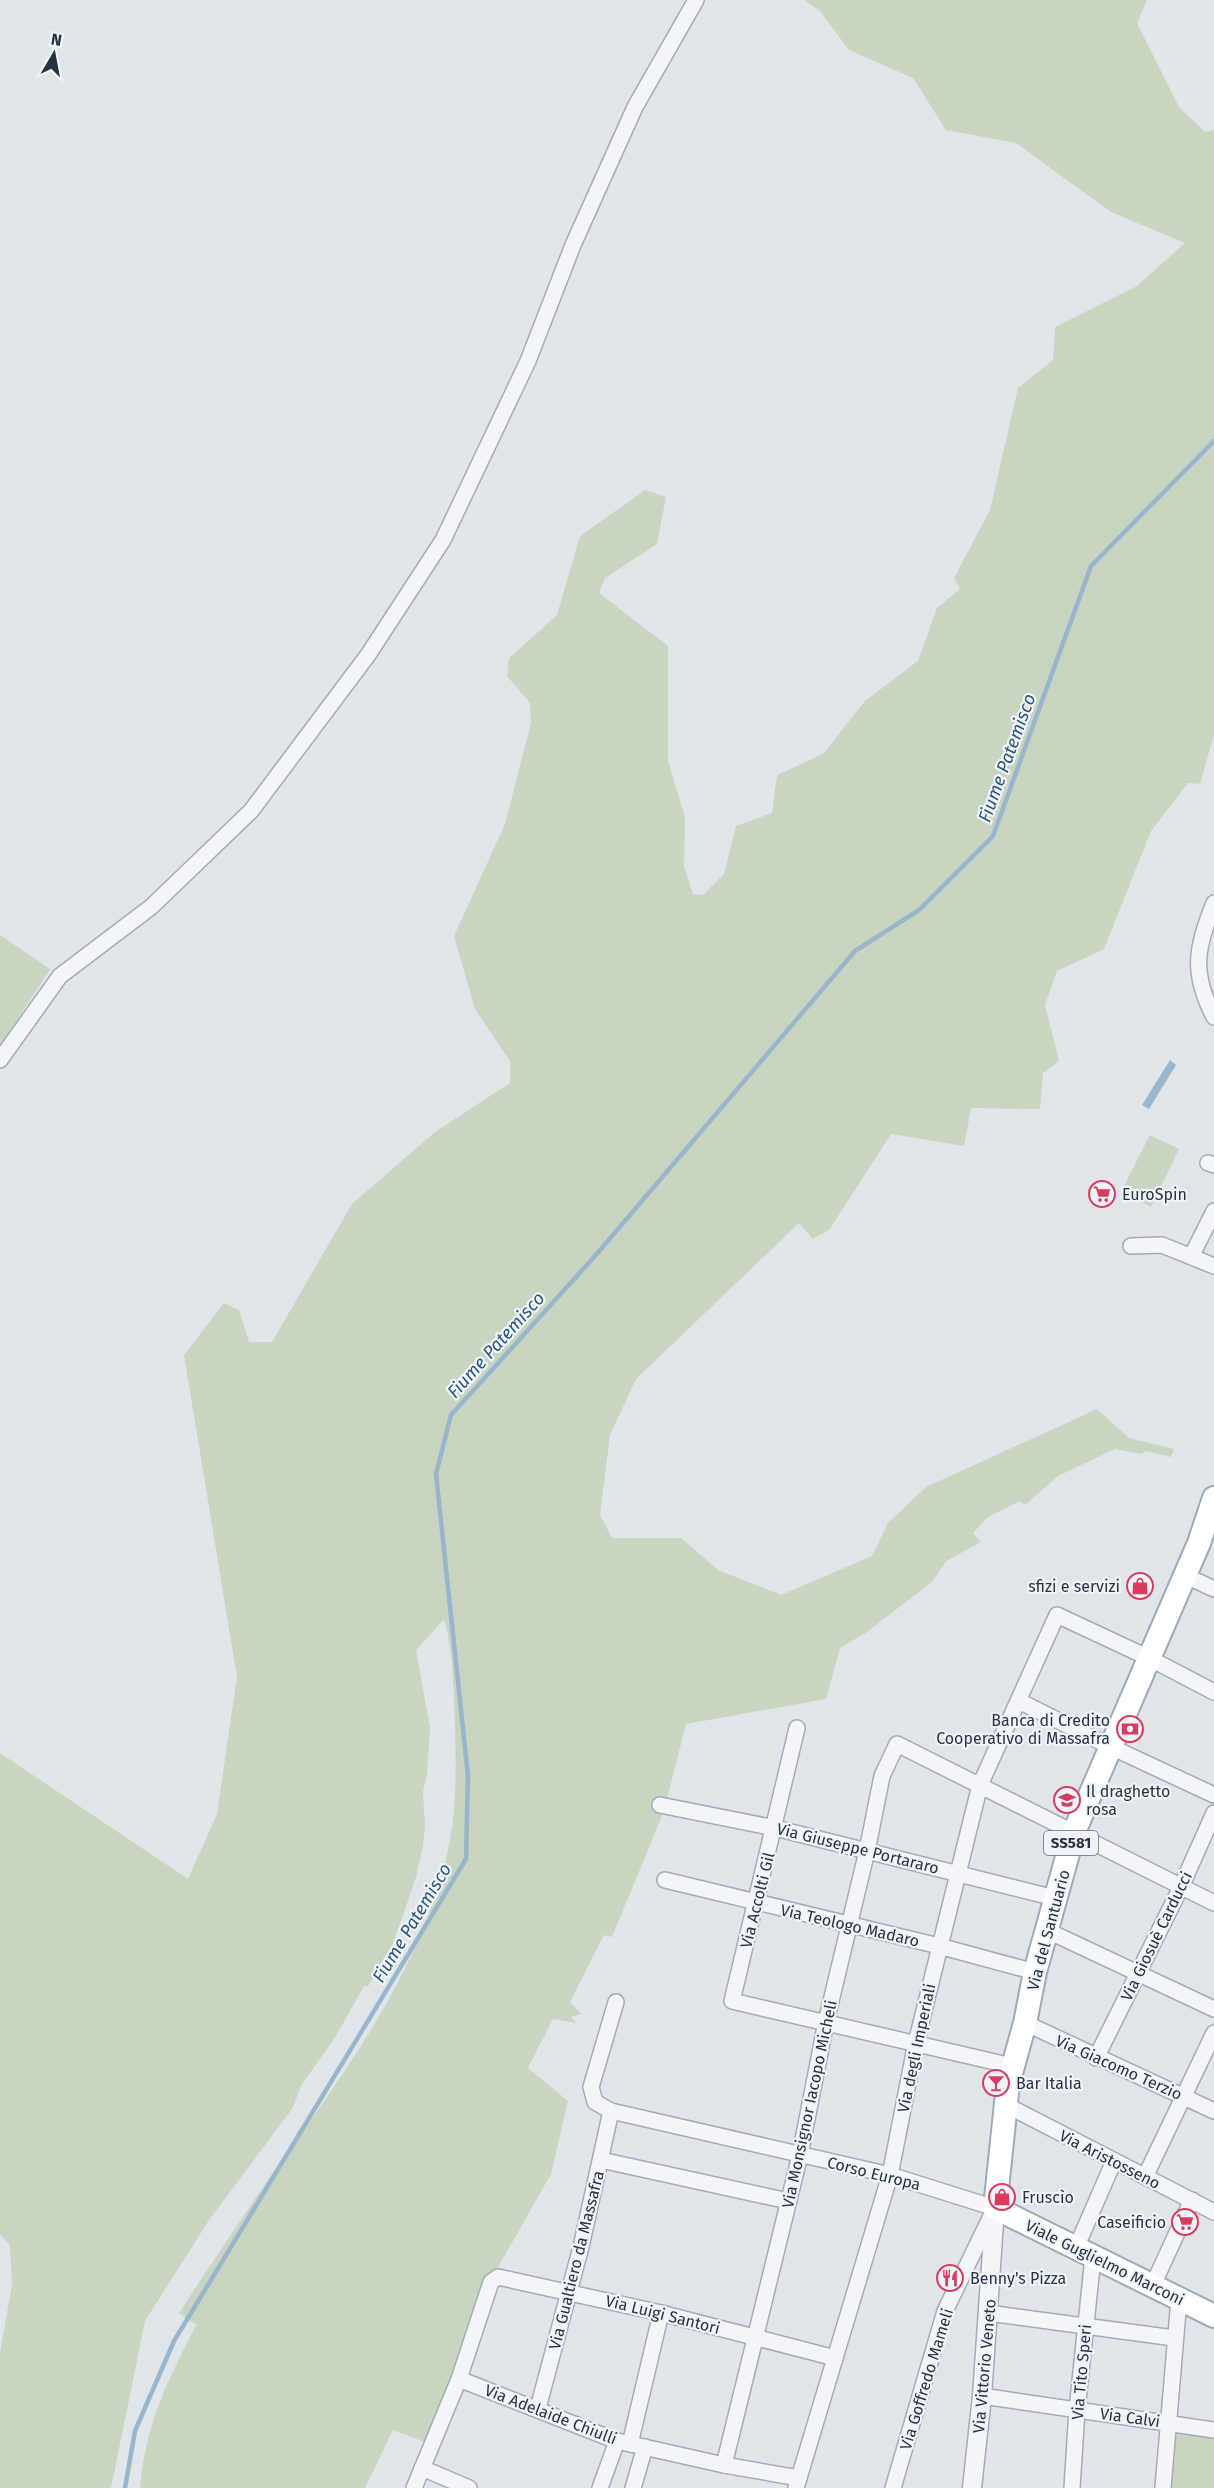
<svg xmlns="http://www.w3.org/2000/svg" width="1214" height="2488" viewBox="0 0 1214 2488" font-family="'Fira Sans',sans-serif">
	<style>
		.green { fill: #c7d5c1 }
		.water { fill: #99b6cd }
		.lines { fill: none; stroke-linecap: round; stroke-linejoin: round }
		.stream { stroke: #99b6cd; stroke-width: 4.5 }
		.minor-casing { stroke: #a5acb5; stroke-width: 18 }
		.tertiary-casing { stroke: #a5acb5; stroke-width: 21 }
		.primary-casing { stroke: #9faab7; stroke-width: 26 }
		.minor { stroke: #f3f5f8; stroke-width: 15 }
		.tertiary { stroke: #f3f5f8; stroke-width: 18 }
		.primary { stroke: #fff; stroke-width: 22 }
		.labels { text-anchor: middle; stroke-width: 4.5; stroke-linejoin: round; paint-order: stroke }
		.shield { fill: #f0f4f8; stroke: #636d79; stroke-width: 1.5 }
		.shield-label { font-size: 15px; font-weight: bold; fill: #273343 }
		.poi-label { font-size: 16px; fill: #273343; stroke: #f0f4f8; text-anchor: start }
		.street-label { font-size: 16px; fill: #273343; stroke: #f0f4f8 }
		.water-label { font-size: 18px; font-style: italic; fill: #2e567b; stroke: #f0f4f8 }
	</style>
	<rect width="100%" height="100%" fill="#e0e5ea"/>
	<g class="green">
		<path d="M804 0H1147L1137 23 1179 107 1205 132 1214 130V734L1200 784 1188 783 1151 831 1104 949 1057 971 1045 1005 1059 1061 1043 1073 1040 1109 971 1108 964 1146 891 1134 829 1230 813 1239 799 1223 636 1379 610 1435 600 1515 612 1538H681L718 1570 781 1595 872 1556 888 1523 926 1487 1097 1409 1129 1438 1174 1449 1171 1457 1146 1451 1141 1454 1115 1449 1058 1476 1025 1505 1020 1501 988 1517 973 1533 981 1542 946 1561 933 1581 867 1632 840 1648 826 1699 686 1724 664 1811 612 1937 604 1935 570 2002 581 2014 571 2017 576 2023 553 2019 528 2068 568 2101 551 2174 486 2288 425 2442 393 2430 365 2488H140C146 2423 167 2382 196 2325L179 2313C209 2267 239 2222 270 2177 343 2075 426 1966 450 1840 457 1801 456 1765 455 1727 454 1696 453 1647 444 1619L416 1650 430 1728 427 1774 423 1792 425 1827 423 1846 416 1877 399 1927 389 1953 368 1986H364L336 2036 302 2084 292 2109 209 2220 145 2321 111 2488H0V2353L12 2285 10 2246 0 2234V1753L188 1879 217 1814 237 1677 184 1355 224 1303 239 1310 249 1342H272L352 1204 435 1132 510 1083V1061L475 1009 454 936 505 824 531 723 530 703 507 676 509 658 557 615 580 536 645 490 666 497 657 544 605 578 599 593 668 646V761L685 817 684 867 693 894 703 895 724 874 736 826 772 813 777 775 823 754 865 701 918 661 937 608 960 589 954 578 990 510 1018 388 1053 360 1055 327 1137 286 1185 243 1111 212 1016 143 946 130 913 78 849 50 820 11Z"/>
		<polygon points="0,935 50,969 0,1047"/>
		<polygon points="1150,1135 1179,1149 1151,1207 1121,1192"/>
		<polygon points="1175,2433 1214,2438 1214,2488 1169,2488"/>
	</g>
	<polygon class="water" points="1170,1060 1176,1065 1149,1109 1142,1105"/>
	<g class="lines">
		<polyline class="stream" points="125,2488 135,2431 174,2341 466,1859 468,1776 436,1474 451,1415 595,1256 855,951 919,910 993,836 1091,566 1214,441"/>
		<defs>
			<g id="minor">
				<path d="M1214 903C1196 949 1191 972 1214 1017"/>
				<polyline points="0,1060 60,976 151,907 251,811 368,655 443,540 528,361 573,245 635,107 696,0"/>
				<polyline points="1208,1163 1214,1165"/>
				<polyline points="1131,1246 1162,1245 1214,1266"/>
				<polyline points="1192,1255 1214,1211"/>
				<polyline points="1184,1575 1214,1589"/>
				<polyline points="1019,1701 1111,1747 1214,1795"/>
				<polyline points="797,1728 732,2001 1012,2066"/>
				<polyline points="660,1805 775,1828 1055,1898"/>
				<polyline points="665,1880 939,1946 1035,1972"/>
				<polyline points="1046,1930 1214,2009"/>
				<polyline points="616,2002 591,2087 595,2102 611,2111 890,2175 995,2208 945,2311 893,2488"/>
				<polyline points="1025,2023 1214,2111"/>
				<polyline points="1096,2058 1181,1887 1214,1813"/>
				<polyline points="1006,2105 1214,2212"/>
				<polyline points="601,2160 788,2201"/>
				<polyline points="1145,2177 1214,2033"/>
				<polyline points="1076,2248 1114,2161"/>
				<polyline points="1153,2285 1192,2200"/>
				<polyline points="988,2313 1174,2338"/>
				<polyline points="459,2379 617,2441 724,2465 799,2478"/>
				<polyline points="982,2396 1214,2430"/>
				<polyline points="538,2408 581,2247 611,2111"/>
				<polyline points="630,2444 661,2313"/>
				<polyline points="724,2465 800,2155 826,2022 867,1851 882,1776 897,1744 1214,1903"/>
				<polyline points="422,2468 469,2488"/>
				<polyline points="414,2488 459,2379 491,2282 498,2277 661,2313 835,2358"/>
				<polyline points="600,2488 617,2441"/>
				<polyline points="633,2488 645,2447"/>
				<polyline points="796,2488 890,2175 916,2043 980,1785 1057,1615 1149,1658 1214,1692"/>
				<polyline points="1072,2488 1077,2410 1093,2257"/>
				<polyline points="1163,2488 1179,2299"/>
			</g>
			<polyline id="tertiary" points="972,2488 982,2396 995,2208"/>
			<polyline id="primary" points="1214,1498 1199,1543 1074,1832 1035,1972 1025,2023 1008,2084 995,2208 1214,2316"/>
		</defs>
		<use href="#minor" class="minor-casing"/>
		<use href="#tertiary" class="tertiary-casing"/>
		<use href="#primary" class="primary-casing"/>
		<use href="#minor" class="minor"/>
		<use href="#tertiary" class="tertiary"/>
		<use href="#primary" class="primary"/>
	</g>
	<defs>
		<symbol id="supermarket-ring" viewBox="-11 -11 22 22"><circle r="9.5" fill="#f0f4f8" stroke="#d93c5e" stroke-width="1.5"/><path d="M-6-5.5h2.5l.6 2H6L4.5 2H-2.5L-4.4-4H-6ZM-1.5 3.2a1.3 1.3 0 1 0 .1 0ZM3 3.2a1.3 1.3 0 1 0 .1 0Z" fill="#d93c5e"/></symbol>
		<symbol id="shop-ring" viewBox="-11 -11 22 22"><circle r="9.5" fill="#f0f4f8" stroke="#d93c5e" stroke-width="1.5"/><path d="M-5-2.5h2.3a2.7 3.5 0 0 1 5.4 0H5L5.5 6h-11ZM-1.5-2.5h3a1.5 2.3 0 0 0-3 0Z" fill="#d93c5e"/></symbol>
		<symbol id="bank-ring" viewBox="-11 -11 22 22"><circle r="9.5" fill="#f0f4f8" stroke="#d93c5e" stroke-width="1.5"/><path d="M-6-4H6V4H-6ZM0-2.3a2.3 2.3 0 1 0 0 4.6a2.3 2.3 0 1 0 0-4.6Z" fill="#d93c5e"/></symbol>
		<symbol id="school-ring" viewBox="-11 -11 22 22"><circle r="9.5" fill="#f0f4f8" stroke="#d93c5e" stroke-width="1.5"/><path d="M0-5L7-2L0 1L-7-2ZM-4 1L0 2.5L4 1V4Q0 6-4 4Z" fill="#d93c5e"/></symbol>
		<symbol id="bar-ring" viewBox="-11 -11 22 22"><circle r="9.5" fill="#f0f4f8" stroke="#d93c5e" stroke-width="1.5"/><path d="M-6-5H6L.8 .8V4.5H3.5V6h-7V4.5H-.8V.8Z" fill="#d93c5e"/></symbol>
		<symbol id="restaurant-ring" viewBox="-11 -11 22 22"><circle r="9.5" fill="#f0f4f8" stroke="#d93c5e" stroke-width="1.5"/><path d="M-5-6h1v4h1v-4h1v4h1v-4h1v5L-1.5 .5V6h-2V.5L-5-1ZM5-6V6H3V1.5H1.5Q1.5-4 5-6Z" fill="#d93c5e"/></symbol>
	</defs>
	<g fill-rule="evenodd">
		<use href="#supermarket-ring" x="1087" y="1179" width="30" height="30"/>
		<use href="#shop-ring" x="1125" y="1571" width="30" height="30"/>
		<use href="#bank-ring" x="1115" y="1714" width="30" height="30"/>
		<use href="#school-ring" x="1052" y="1785" width="30" height="30"/>
		<use href="#bar-ring" x="981" y="2068" width="30" height="30"/>
		<use href="#shop-ring" x="987" y="2182" width="30" height="30"/>
		<use href="#supermarket-ring" x="1170" y="2207" width="30" height="30"/>
		<use href="#restaurant-ring" x="935" y="2263" width="30" height="30"/>
	</g>
	<g class="labels">
		<rect class="shield" x="1044" y="1831" width="54" height="24" rx="4.5"/>
		<g class="shield-label">
			<text x="1071" y="1848">SS581</text>
		</g>
		<g class="poi-label">
			<text x="1122" y="1200">EuroSpin</text>
			<text x="1120" y="1592" text-anchor="end">sfizi e servizi</text>
			<text x="1110" y="1726" text-anchor="end">Banca di Credito<tspan x="1110" dy="18">Cooperativo di Massafra</tspan></text>
			<text x="1086" y="1797">Il draghetto<tspan x="1086" dy="18">rosa</tspan></text>
			<text x="1016" y="2089">Bar Italia</text>
			<text x="1022" y="2203">Fruscìo</text>
			<text x="1166" y="2228" text-anchor="end">Caseificio</text>
			<text x="970" y="2284">Benny's Pizza</text>
		</g>
		<g class="street-label">
			<text transform="translate(858 1848) rotate(14)" y="6">Via Giuseppe Portararo</text>
			<text transform="translate(757 1900) rotate(-76)" y="6">Via Accolti Gil</text>
			<text transform="translate(850 1925) rotate(13)" y="6">Via Teologo Madaro</text>
			<text transform="translate(1048 1930) rotate(-75)" y="6">Via del Santuario</text>
			<text transform="translate(1156 1936) rotate(-64)" y="6">Via Giosuè Carducci</text>
			<text transform="translate(916 2048) rotate(-78)" y="6">Via degli Imperiali</text>
			<text transform="translate(1119 2067) rotate(24)" y="6">Via Giacomo Terzio</text>
			<text transform="translate(809 2104) rotate(-78)" y="6">Via Monsignor Iacopo Micheli</text>
			<text transform="translate(1110 2159) rotate(27)" y="6">Via Aristosseno</text>
			<text transform="translate(874 2173) rotate(14)" y="6">Corso Europa</text>
			<text transform="translate(576 2260) rotate(-76)" y="6">Via Gualtiero da Massafra</text>
			<text transform="translate(1105 2262) rotate(26)" y="6">Viale Guglielmo Marconi</text>
			<text transform="translate(663 2314) rotate(14)" y="6">Via Luigi Santori</text>
			<text transform="translate(984 2366) rotate(-85)" y="6">Via Vittorio Veneto</text>
			<text transform="translate(1081 2372) rotate(-85)" y="6">Via Tito Speri</text>
			<text transform="translate(926 2379) rotate(-73)" y="6">Via Goffredo Mameli</text>
			<text transform="translate(551 2414) rotate(21)" y="6">Via Adelaide Chiulli</text>
			<text transform="translate(1130 2417) rotate(8)" y="6">Via Calvi</text>
		</g>
		<g class="water-label">
			<text transform="translate(1007 758) rotate(-70)" y="6">Fiume Patemisco</text>
			<text transform="translate(496 1345) rotate(-48)" y="6">Fiume Patemisco</text>
			<text transform="translate(412 1923) rotate(-59)" y="6">Fiume Patemisco</text>
		</g>
	</g>
	<g transform="translate(54 54) rotate(10)" stroke="#f0f4f8" stroke-width="4.5" paint-order="stroke">
	<path d="M0-4.5L10 22L0 15L-10 22Z" fill="#273343"/>
	<text y="-9" font-size="16" font-weight="bold" text-anchor="middle" fill="#273343">N</text>
	</g>
</svg>
